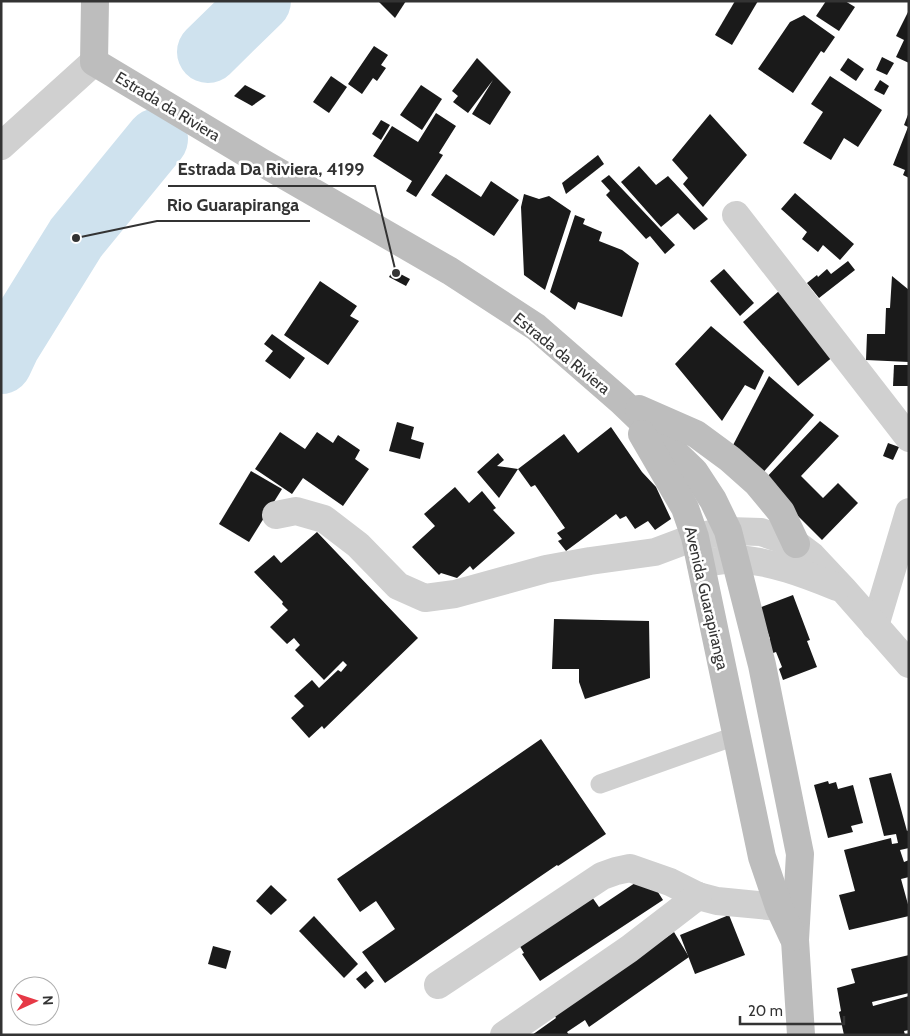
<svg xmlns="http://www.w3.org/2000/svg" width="910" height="1036" viewBox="0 0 910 1036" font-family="Cabin,sans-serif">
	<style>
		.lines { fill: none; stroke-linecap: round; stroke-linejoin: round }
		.river { stroke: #cfe2ee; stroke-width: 62 }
		.building { fill: #1a1a1a }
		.service { stroke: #d0d0d0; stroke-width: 19 }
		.minor { stroke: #d0d0d0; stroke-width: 28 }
		.tertiary { stroke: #d0d0d0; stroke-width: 28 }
		.secondary { stroke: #bdbdbd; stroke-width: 28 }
		.labels { text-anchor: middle; stroke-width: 5; stroke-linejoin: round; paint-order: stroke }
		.street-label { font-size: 16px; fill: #333; stroke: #fff }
		.leader { fill: none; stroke: #333; stroke-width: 2 }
		.callout-dot { fill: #333; stroke: #fff; stroke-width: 2 }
		.callout-label { font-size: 18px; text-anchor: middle; font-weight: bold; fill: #333; stroke: #fff; stroke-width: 5; stroke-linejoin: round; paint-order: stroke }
	</style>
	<rect width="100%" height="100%" fill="#fff"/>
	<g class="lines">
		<g class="river">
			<polyline points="208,52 260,1"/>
			<polyline points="1,363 9,346 76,238 157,139"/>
		</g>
	</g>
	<g class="building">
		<polygon points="378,1 406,1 395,18"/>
		<polygon points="735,1 758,1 732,45 715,35"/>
		<polygon points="826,1 845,1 855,7 839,31 816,16"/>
		<polygon points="909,10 909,63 896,57 904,40 896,36"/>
		<polygon points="804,15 835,37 824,53 821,51 793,93 758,69 790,22"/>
		<polygon points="374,46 388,55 381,65 386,68 377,81 373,78 362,94 348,84"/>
		<polygon points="882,57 894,63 887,75 876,70"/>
		<polygon points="477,58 511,92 490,125 472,114 493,80 468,113 453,102 458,96 452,91"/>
		<polygon points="848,58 864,69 856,81 840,70"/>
		<polygon points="331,76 347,87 329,113 313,102"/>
		<polygon points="830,76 882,110 858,147 844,138 831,160 803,143 823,112 811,104"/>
		<polygon points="880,80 889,86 884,95 874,90"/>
		<polygon points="245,85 266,96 252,106 234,96"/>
		<polygon points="421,85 442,99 422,130 400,115"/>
		<polygon points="909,112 909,178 903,175 905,170 893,165 908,127 904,125"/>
		<polygon points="436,113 456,126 439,153 443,155 416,197 406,191 412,181 373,156 392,126 418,142"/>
		<polygon points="710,114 747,155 703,207 683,184 688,178 672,160"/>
		<polygon points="381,120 390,125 381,140 372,134"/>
		<polygon points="598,155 604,164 566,194 562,183"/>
		<polygon points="639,166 656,185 668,176 708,219 694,230 678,213 661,227 621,182"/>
		<polygon points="446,174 481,197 491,181 519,200 494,236 431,195"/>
		<polygon points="609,175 675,245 665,254 650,236 646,239 606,195 610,191 601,181"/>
		<polygon points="795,193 854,244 840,260 823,245 818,252 802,239 807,232 781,209"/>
		<polygon points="524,194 539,199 549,196 571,211 545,290 524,275 521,207"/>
		<polygon points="575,215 585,219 583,224 602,232 599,241 622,250 639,263 622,317 578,302 575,310 550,292"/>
		<polygon points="848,261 855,270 819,298 807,283 817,275 818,277 827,269 831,274"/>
		<polygon points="724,269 754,303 740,316 710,281"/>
		<polygon points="393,270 410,279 406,286 389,277"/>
		<polygon points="892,276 909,290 909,362 866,360 867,334 885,334 886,308 890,308"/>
		<polygon points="320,281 357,306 350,316 359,321 328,365 284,335"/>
		<polygon points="779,291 835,355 798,386 743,322"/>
		<polygon points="711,326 764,371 755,390 745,385 722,421 675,364"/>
		<polygon points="272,334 305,358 290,379 265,361 273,351 264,344"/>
		<polygon points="894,365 909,365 909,386 893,386"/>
		<polygon points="769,376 814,415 760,476 731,449"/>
		<polygon points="820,421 839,436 801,476 823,498 838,483 858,503 822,540 763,481"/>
		<polygon points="397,422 414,427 411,439 424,443 420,459 389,451"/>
		<polygon points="611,427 642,472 656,487 671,519 655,530 648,521 635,529 626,516 620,519 616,514 566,551 558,541 562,539 557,533 565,528 535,485 531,487 518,469 564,434 578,453"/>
		<polygon points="280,432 305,449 317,432 333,443 338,435 360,450 355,459 369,469 343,506 303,478 292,494 255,469"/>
		<polygon points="888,443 899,447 893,460 883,456"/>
		<polygon points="498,453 504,460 497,466 518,469 499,498 477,472"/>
		<polygon points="251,471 282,489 249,542 219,524"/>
		<polygon points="455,487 469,503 482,491 496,508 493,510 515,533 473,570 470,566 457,578 441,573 439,575 412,547 435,526 424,514"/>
		<polygon points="317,532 418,638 324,729 322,726 309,738 291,718 304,706 294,696 312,680 319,688 338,670 341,672 347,665 343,661 324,680 295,650 300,645 294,638 287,644 270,627 288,610 282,604 283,602 254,572 274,555 281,563"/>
		<polygon points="793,595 810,640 807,641 817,667 783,680 779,669 782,667 776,652 770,654 765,641 770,639 759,608"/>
		<polygon points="554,619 649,621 650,678 585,699 579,682 579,669 552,669"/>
		<polygon points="541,739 606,834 558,866 557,865 385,983 362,952 395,929 376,901 360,912 337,879"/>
		<polygon points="891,773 907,831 909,830 909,848 900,850 904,862 909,860 909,877 901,879 909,908 909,916 849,930 839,895 855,891 844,850 891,838 892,844 898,843 896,834 884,836 869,778"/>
		<polygon points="828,781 829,784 836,782 838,789 853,785 863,823 851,826 853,832 828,838 814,785"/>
		<polygon points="647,875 663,900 540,981 522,954 524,953 518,943 592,897 599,907"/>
		<polygon points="271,885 287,900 271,915 256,901"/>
		<polygon points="729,915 745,955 695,974 680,935"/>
		<polygon points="314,916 358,964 344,978 299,931"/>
		<polygon points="674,932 689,957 589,1027 585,1020 567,1032 569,1035 532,1035 556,1018 554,1014"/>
		<polygon points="213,946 231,951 226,969 208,964"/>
		<polygon points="909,955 909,993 872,1002 873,1006 909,996 909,1030 904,1031 905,1035 844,1035 839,1012 841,1011 837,988 855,983 851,969"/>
		<polygon points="366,971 374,981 365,989 356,979"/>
	</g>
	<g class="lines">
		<polyline class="service" points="600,784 738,735"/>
		<g class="minor">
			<polyline points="736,215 909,438"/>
			<polyline points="276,515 296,511 324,519 358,545 398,586 425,598 455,594 546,569 590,561 655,552 695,537"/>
			<polyline points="875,626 909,512"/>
			<polyline points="438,985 602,876 616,871 630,868 670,882 698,896 717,901 779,907"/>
			<polyline points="504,1035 629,949 698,896"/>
		</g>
		<g class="tertiary">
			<polyline points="1,146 94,62"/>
			<polyline points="695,537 728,531 761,532 796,544 812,556 843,589 909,664"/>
			<path d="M701 564C712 562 725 559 736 559 771 561 805 574 837 587"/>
		</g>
		<g class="secondary">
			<polyline points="95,1 94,62 261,162 450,271 536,327 621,401 694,471 713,500 728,531 762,665 800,854 795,940 801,1035"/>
			<polyline points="639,409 696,434 730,459 757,483 781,512 796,544"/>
			<polyline points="642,434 685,508 695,537 762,857 779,907 793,937"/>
		</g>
	</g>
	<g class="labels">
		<g class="street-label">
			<text transform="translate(168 106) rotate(31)" y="6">Estrada da Riviera</text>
			<text transform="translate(562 353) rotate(39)" y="6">Estrada da Riviera</text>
			<text transform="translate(707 598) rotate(77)" y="6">Avenida Guarapiranga</text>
		</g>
	</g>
	<path class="leader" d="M396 273L375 186H168M76 238L157 221H310"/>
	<g class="callout-dot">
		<circle cx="396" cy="273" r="5"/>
		<circle cx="76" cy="238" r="5"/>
	</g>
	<g class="callout-label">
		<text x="271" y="175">Estrada Da Riviera, 4199</text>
		<text x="233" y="211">Rio Guarapiranga</text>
	</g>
	<rect width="910" height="1036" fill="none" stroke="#333333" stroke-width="5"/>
	<g transform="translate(35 1001) rotate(87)"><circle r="24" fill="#ffffff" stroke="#adadad"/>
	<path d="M0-4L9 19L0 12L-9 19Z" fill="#e63946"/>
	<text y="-8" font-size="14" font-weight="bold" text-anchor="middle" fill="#333333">N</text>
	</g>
	<path d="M740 1016v8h104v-8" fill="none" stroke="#333333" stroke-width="2.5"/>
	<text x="748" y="1016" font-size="15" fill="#333333" stroke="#ffffff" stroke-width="4" paint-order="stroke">20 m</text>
</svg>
